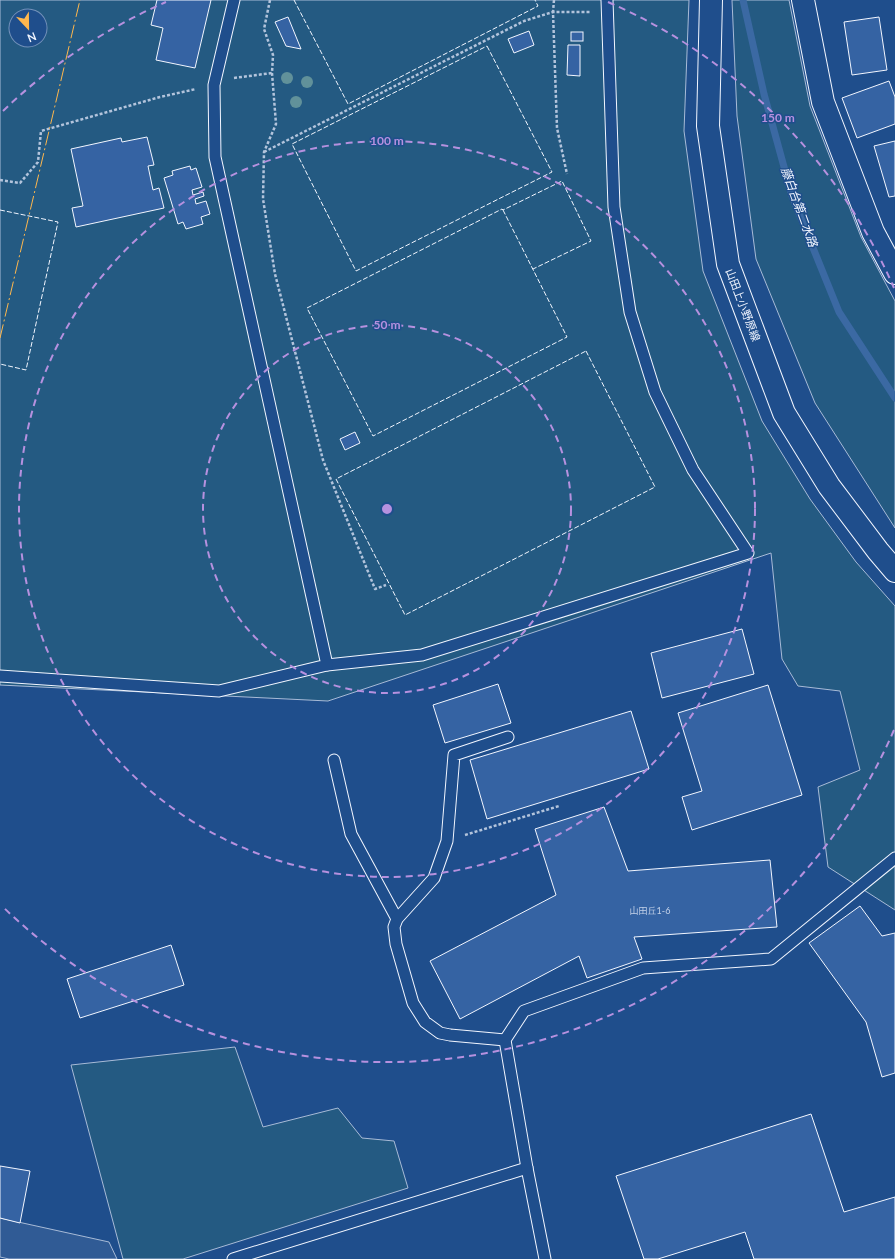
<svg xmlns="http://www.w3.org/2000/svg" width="895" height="1259" viewBox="0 0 895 1259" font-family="Lato,'Noto Sans JP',sans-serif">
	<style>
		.green { fill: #245a82; stroke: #a8bbd7; fill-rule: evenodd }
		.parking { fill: #305b95; stroke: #a8bbd7 }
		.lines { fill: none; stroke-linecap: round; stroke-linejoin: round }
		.stream { stroke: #3b69a3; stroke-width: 7 }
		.building { fill: #3563a3; stroke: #f2f6ff }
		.service-casing { stroke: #f2f6ff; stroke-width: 13 }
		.minor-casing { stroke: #f2f6ff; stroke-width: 24 }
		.secondary-casing { stroke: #f2f6ff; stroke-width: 24 }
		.path { stroke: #b3c4dc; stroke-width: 2.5; stroke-dasharray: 3 2; stroke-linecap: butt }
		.service { stroke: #1f4e8c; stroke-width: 11 }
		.minor { stroke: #1f4e8c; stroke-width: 22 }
		.secondary { stroke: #1f4e8c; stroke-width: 22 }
		.fence { stroke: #f2f6ff; stroke-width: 1; stroke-dasharray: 5 2; stroke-linecap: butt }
		.power { stroke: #ffb74d; stroke-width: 1; stroke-dasharray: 14 3 2 3; stroke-linecap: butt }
		.tree { fill: #61919a }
		.ring { fill: none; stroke: #b691df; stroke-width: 2; stroke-dasharray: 7 5 }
		.labels { text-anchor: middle; stroke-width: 3; stroke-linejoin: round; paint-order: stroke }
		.number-label { font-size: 9px; fill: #c3d1e8 }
		.street-label { font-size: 11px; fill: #f2f6ff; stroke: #1f4e8c }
		.water-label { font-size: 12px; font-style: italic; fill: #f2f6ff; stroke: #1f4e8c }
		.centre { fill: #b691df; stroke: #1f4e8c; stroke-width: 2 }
		.ring-label { font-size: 12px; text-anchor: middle; font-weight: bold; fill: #b691df; stroke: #1f4e8c; stroke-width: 3; stroke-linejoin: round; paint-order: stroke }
	</style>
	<rect width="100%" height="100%" fill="#1f4e8c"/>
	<g class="green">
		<path d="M0 0H689L684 131 703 271 762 421 810 499 856 562 895 606V910L828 867 818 787 860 770 840 691 798 686 782 659 771 553 328 701 0 685ZM16 16H40V40H16Z"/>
		<polygon points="732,0 789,0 810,106 861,237 895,301 895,528 815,403 756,259 737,116"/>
		<polygon points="235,1047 263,1127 338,1108 362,1138 394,1141 408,1188 183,1259 123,1259 71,1065"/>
	</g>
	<polygon class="parking" points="0,1218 109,1242 117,1259 9,1259 0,1257"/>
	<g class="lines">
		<polyline class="stream" points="743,0 764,94 792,196 839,312 895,398"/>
	</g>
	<g class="building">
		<polygon points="157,0 211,0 195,68 156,60 163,28 151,25"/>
		<polygon points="288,17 301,49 286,46 275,22"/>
		<polygon points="879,17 887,70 852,75 844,22"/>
		<polygon points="529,31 534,45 514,53 508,39"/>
		<rect x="571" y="32" width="12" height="9"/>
		<polygon points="568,45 580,45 580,76 567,75"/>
		<polygon points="889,81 895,97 895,124 857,138 842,98"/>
		<polygon points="147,137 154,165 148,166 153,190 159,188 164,208 76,227 72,208 83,206 71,149 121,138 122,142"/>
		<polygon points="895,141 895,196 889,197 874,146"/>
		<polygon points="190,166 191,170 196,168 202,187 192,190 193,195 203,192 204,196 195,199 196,204 206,201 210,214 201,217 203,224 186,229 183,222 178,224 164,178 173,175 172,171"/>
		<polygon points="355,432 360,443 345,450 340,439"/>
		<polygon points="742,629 754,674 662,698 651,653"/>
		<polygon points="498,684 511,723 445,743 433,705"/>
		<polygon points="768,685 802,795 692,830 682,797 702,791 678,713"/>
		<polygon points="631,711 649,769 487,819 470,760"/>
		<polygon points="604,807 628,871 770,860 777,927 634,937 642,959 587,978 579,956 460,1019 430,961 556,895 535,829"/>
		<polygon points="860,906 882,936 895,933 895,1073 882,1077 866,1022 809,943"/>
		<polygon points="171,945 184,985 80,1018 67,979"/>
		<polygon points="811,1114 844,1212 895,1197 895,1259 754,1259 745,1232 658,1259 644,1259 616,1176"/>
		<polygon points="0,1166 30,1171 20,1223 0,1218"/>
	</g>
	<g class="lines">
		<defs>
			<g id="service">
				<polyline points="327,665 422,655 748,553 693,470 655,392 630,312 614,207 607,0"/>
				<polyline points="0,676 219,691 327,665 215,157 214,85 234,0"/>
				<polyline points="334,760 351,834 397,919"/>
				<polyline points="505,1040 450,1035 440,1033 425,1022 413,1003 396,944 394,927 397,919 434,878 447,841 454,755 508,737"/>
				<polyline points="233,1259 527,1168"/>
				<polyline points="545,1259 527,1168 505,1040 524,1011 643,968 771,959 895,858"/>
			</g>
			<polyline id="minor" points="803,0 823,102 873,232 895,273"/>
			<polyline id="secondary" points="711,0 708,126 728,264 784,413 829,486 878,551 895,571"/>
		</defs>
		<use href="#service" class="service-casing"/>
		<use href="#minor" class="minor-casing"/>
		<use href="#secondary" class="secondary-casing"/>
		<g class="path">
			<polyline points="270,0 264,29 273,55 272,73 276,124 264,152 263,199 275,274 323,460 375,589 386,585"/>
			<polyline points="554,0 553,12 557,128 567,174"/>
			<polyline points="234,78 272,73"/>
			<polyline points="264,152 524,21 553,12 591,12"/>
			<polyline points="0,180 20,183 38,162 41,131 160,97 196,89"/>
			<polyline points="465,835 559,806"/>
		</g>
		<use href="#service" class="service"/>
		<use href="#minor" class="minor"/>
		<use href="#secondary" class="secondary"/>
		<g class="fence">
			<polyline points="294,0 348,104 538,6 535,0"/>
			<polygon points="487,46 552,172 356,271 292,144"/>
			<polyline points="0,210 58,222 26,370 0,364"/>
			<polyline points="503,210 567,337 373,436 307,308 502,209 503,210 562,181 591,241 533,269"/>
			<polygon points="586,351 655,487 405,615 336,479"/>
		</g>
		<polyline class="power" points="0,338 80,0"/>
	</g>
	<g class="tree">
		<circle cx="287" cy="78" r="6"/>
		<circle cx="307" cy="82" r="6"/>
		<circle cx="296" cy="102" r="6"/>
	</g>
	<g class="ring">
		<circle cx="387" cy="509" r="184"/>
		<circle cx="387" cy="509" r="368"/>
		<path d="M894 730A553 553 0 0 1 3 907M3 111A553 553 0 0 1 166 2M608 2A553 553 0 0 1 894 288"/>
	</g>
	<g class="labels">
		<g class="number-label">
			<text x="650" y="914">山田丘1-6</text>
		</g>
		<g class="street-label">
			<text transform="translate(743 305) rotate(69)" y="4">山田上小野原線</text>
		</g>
		<g class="water-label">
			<text transform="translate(799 207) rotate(70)" y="4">藤白台第二水路</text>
		</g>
	</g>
	<circle cx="387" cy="509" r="6" class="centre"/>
	<g class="ring-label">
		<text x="778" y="122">150 m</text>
		<text x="387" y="145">100 m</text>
		<text x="387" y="329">50 m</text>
	</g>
	<g transform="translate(28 28) rotate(158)"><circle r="19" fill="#1f4e8c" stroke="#7391ba"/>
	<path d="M0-3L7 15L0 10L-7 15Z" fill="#ffb74d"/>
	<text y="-6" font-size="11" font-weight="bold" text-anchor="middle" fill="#f2f6ff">N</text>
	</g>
</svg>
